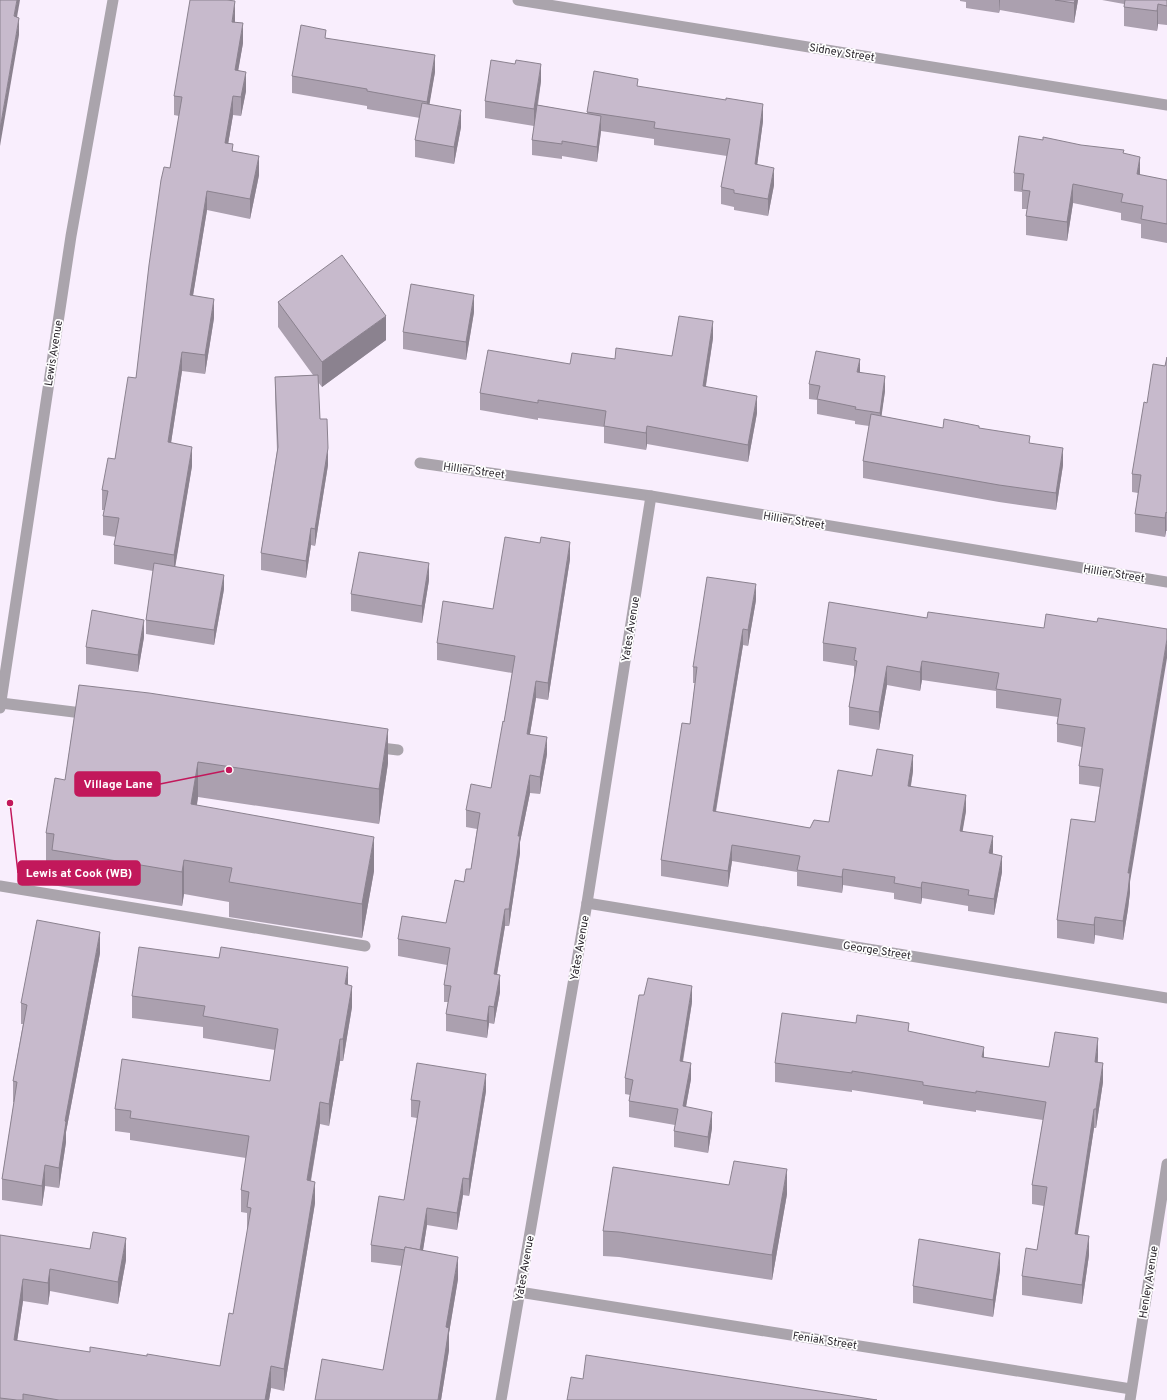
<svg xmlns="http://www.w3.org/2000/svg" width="1167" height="1400" viewBox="0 0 1167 1400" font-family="Overpass,sans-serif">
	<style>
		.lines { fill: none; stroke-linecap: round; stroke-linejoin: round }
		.service { stroke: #aaa4ac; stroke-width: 11 }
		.minor { stroke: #aaa4ac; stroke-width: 11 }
		.wall { fill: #aba0af }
		.shaded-wall { fill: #8b828f }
		.building { fill: #c7bacc; stroke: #8b828f }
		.labels { text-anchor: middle; stroke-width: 3.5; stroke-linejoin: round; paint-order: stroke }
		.street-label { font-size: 11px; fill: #2b262d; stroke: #fff }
		.leader { fill: none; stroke: #c2185b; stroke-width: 1.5 }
		.callout-dot { fill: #c2185b; stroke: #fff; stroke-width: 1.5 }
		.callout { fill: #c2185b; stroke: #c2185b; stroke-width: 1.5 }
		.callout-label { font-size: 12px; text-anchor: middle; font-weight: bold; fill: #fff }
	</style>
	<rect width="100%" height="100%" fill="#f9eefd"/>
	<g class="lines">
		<g class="service">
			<polyline points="1,703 90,714"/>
			<polyline points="373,747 398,750"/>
			<polyline points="0,886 365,946"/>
		</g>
		<g class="minor">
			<polyline points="518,0 1167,105"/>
			<polyline points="420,463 651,496 1167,582"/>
			<polyline points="0,708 71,236 113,0"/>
			<polyline points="587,903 1167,998"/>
			<polyline points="519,1292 1131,1389"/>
			<polyline points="501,1400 587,903 651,496"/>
			<polyline points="1130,1400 1167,1164"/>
		</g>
	</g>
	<g class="wall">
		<polygon points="960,0 1078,0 1074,23 1000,10 999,13 966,8 966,2 960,1"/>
		<polygon points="1102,0 1167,0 1167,25 1158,24 1157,31 1124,26 1124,4"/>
		<polygon points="235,21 235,22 243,43 238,70 246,91 241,116 233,115 228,144 233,151 259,175 250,219 207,210 193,295 214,318 205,374 182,371 171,443 192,466 175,566 224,589 214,645 146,634 146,620 153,571 114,564 114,545 116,537 103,535 103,516 104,510 102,510 102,490 115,459 136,378 179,116 174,115 174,96"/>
		<polygon points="326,38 435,72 429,104 461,127 454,164 415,157 415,140 420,118 367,109 367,106 292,93 292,76"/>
		<polygon points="541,81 538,105 587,114 587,112 638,87 763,121 757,165 774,185 768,216 734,210 734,207 721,204 721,187 727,156 654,145 654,139 601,131 597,162 562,156 562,159 532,155 532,140 534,126 485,118 485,101"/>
		<polygon points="1124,154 1140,175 1167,180 1167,243 1141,238 1141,224 1121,220 1121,213 1073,203 1067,241 1026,235 1026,216 1027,209 1022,209 1022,192 1014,191 1014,173"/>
		<polygon points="278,302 386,340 322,387 318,382 320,419 328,465 315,546 311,545 306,578 261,570 261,553 277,451 275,394 275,377 313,375 278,327"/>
		<polygon points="474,312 466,360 403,349 403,332"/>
		<polygon points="713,338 706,386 757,413 748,462 647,444 646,450 604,443 604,427 538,418 538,420 480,410 480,393 570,364 672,356"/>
		<polygon points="1167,357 1167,531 1166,531 1165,537 1135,532 1135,514 1138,493 1132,492 1132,474 1147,403 1165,366"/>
		<polygon points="860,373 885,391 881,416 943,428 979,428 1030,444 1063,465 1056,510 999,502 863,478 863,461 869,426 855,424 855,421 817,414 817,400 809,399 809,384"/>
		<polygon points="570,559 548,700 536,698 530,734 547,754 540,794 530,793 520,842 520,853 509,926 505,926 497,975 500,992 494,1024 489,1023 487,1038 446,1031 446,1014 448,1002 444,1002 444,985 447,965 398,956 398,939 446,923 464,882 471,869 477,829 466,827 466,810 491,788 504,722 512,673 437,660 437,643 493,609"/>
		<polygon points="429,580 422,623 351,611 351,594"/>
		<polygon points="756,600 748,646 743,645 716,812 810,828 829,822 872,776 913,771 911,786 966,811 962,831 993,852 992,854 1002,872 994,915 968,911 968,906 922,898 921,904 894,899 894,893 843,885 842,893 797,886 797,872 732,861 728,887 661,876 661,860 690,724 695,683 693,683 693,667"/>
		<polygon points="927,618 1044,628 1097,622 1130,882 1130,892 1128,909 1123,940 1095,935 1094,944 1057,938 1057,920 1095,822 1100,787 1079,784 1079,766 1082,747 1057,742 1057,724 1058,717 996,708 996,691 922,680 920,691 887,685 879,730 849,725 849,707 854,679 854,666 823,661 823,643"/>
		<polygon points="144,637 138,672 86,664 86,647"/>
		<polygon points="79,685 388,763 379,824 198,797 197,805 374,871 362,938 229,917 229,902 184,894 182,906 52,885 52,868 46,867 46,833 65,780"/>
		<polygon points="100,953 66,1132 66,1142 59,1188 45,1186 42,1206 2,1200 2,1179 14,1102 13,1102 13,1081 23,1024 21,1024 21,1003"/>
		<polygon points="348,985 352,1007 343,1061 340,1061 329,1126 320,1124 311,1181 315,1203 284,1391 271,1388 269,1400 0,1400 0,1235 126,1260 118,1304 50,1291 48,1305 23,1301 17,1341 90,1352 147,1356 220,1366 233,1314 248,1229 247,1229 247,1213 241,1212 241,1190 246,1158 130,1140 130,1133 115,1131 115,1109 270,1081 275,1050 203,1038 203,1027 132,1018 132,996"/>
		<polygon points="692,1002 683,1062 691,1079 686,1107 712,1128 708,1153 674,1147 674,1131 675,1125 629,1117 629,1101 630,1095 625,1094 625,1078"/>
		<polygon points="909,1032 984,1058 1049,1067 1098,1057 1098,1062 1103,1082 1096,1128 1094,1128 1077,1235 1089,1255 1082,1304 1022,1295 1022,1276 1037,1250 1044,1206 1032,1204 1032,1185 1043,1120 976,1110 976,1112 923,1104 923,1101 852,1090 852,1092 775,1082 775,1063"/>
		<polygon points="486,1091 469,1196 463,1195 457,1230 427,1225 423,1250 458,1279 449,1333 449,1350 441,1400 315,1400 383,1370 402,1266 371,1262 371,1245 404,1200 417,1118 411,1117 411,1100"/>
		<polygon points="729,1185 787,1194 772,1280 619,1257 603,1256 603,1231"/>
		<polygon points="1000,1270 993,1317 913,1303 913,1286"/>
	</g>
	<g class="shaded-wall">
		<polygon points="17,0 20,0 14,34 14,16"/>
		<polygon points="999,0 1000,0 999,13"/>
		<polygon points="1075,0 1078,0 1074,23 1074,3"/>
		<polygon points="235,1 235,21 232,41 232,22"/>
		<polygon points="1158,4 1158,24 1157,31 1157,11"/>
		<polygon points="19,18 19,35 0,146 0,129"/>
		<polygon points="243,23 243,43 235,89 235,70"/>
		<polygon points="435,55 435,72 427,119 427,102"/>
		<polygon points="541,64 541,81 534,126 534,109"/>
		<polygon points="246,72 246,91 241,116 241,97"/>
		<polygon points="233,96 233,115 225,162 225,143"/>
		<polygon points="763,104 763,121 755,181 755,164"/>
		<polygon points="461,110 461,127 454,164 454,147"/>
		<polygon points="601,116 601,131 597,162 597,147"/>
		<polygon points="259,156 259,175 250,219 250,199"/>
		<polygon points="1140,157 1140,175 1137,174"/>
		<polygon points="774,168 774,185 768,216 768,199"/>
		<polygon points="1073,184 1073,203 1067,241 1067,222"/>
		<polygon points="207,191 207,210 190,314 190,295"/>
		<polygon points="474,295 474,312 466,360 466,342"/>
		<polygon points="214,299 214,318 205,374 205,355"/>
		<polygon points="386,316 386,340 322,387 322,362"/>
		<polygon points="713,321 713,338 703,403 703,386"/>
		<polygon points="182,352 182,371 168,462 168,442"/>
		<polygon points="860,359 860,374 857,372"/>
		<polygon points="885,376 885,391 880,427 880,413"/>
		<polygon points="757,396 757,413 748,462 748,445"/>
		<polygon points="647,426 647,444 646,450 646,433"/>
		<polygon points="192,447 192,466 174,574 174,555"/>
		<polygon points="328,448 328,465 315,546 315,529"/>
		<polygon points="1063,448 1063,465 1056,510 1056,493"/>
		<polygon points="1166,512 1166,531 1165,537 1165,518"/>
		<polygon points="311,528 311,545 306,578 306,561"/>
		<polygon points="570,542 570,559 548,700 548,683"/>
		<polygon points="429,563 429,580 422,623 422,606"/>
		<polygon points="224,575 224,589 214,645 214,630"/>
		<polygon points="756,584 756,600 748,646 748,630"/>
		<polygon points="144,620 144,637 138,672 138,655"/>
		<polygon points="743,629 743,645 713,827 713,811"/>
		<polygon points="1167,639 1167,658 1130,882 1130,892 1128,909 1123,940 1123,921 1128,873"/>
		<polygon points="922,661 922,680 920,691 920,672"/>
		<polygon points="887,666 887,685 879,730 879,712"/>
		<polygon points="536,681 536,698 527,751 527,734"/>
		<polygon points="388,729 388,763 379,824 379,789"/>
		<polygon points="547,737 547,754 540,794 540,777"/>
		<polygon points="913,755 913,771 908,802 908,786"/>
		<polygon points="198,762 198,797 191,838 191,804"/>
		<polygon points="530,775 530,793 520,842 520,853 509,926 509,909 518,836"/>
		<polygon points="966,795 966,811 960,847 960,831"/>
		<polygon points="993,836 993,852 989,869 989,853"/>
		<polygon points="374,837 374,871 362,938 362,904"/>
		<polygon points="732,845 732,861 728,887 728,871"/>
		<polygon points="1002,856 1002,872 994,915 994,899"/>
		<polygon points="184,860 184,894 182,906 182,872"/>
		<polygon points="843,869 843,885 842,893 842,877"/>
		<polygon points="922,882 922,898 921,904 921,888"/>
		<polygon points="505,909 505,926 494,991 494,974"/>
		<polygon points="1095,917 1095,935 1094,944 1094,925"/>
		<polygon points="100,932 100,953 66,1132 66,1142 59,1188 59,1168 65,1121"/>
		<polygon points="348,967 348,989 345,984"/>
		<polygon points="500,975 500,992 494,1024 494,1007"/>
		<polygon points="352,986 352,1007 343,1061 343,1039"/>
		<polygon points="692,986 692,1002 680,1077 680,1061"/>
		<polygon points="489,1006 489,1023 487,1038 487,1021"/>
		<polygon points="1098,1038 1098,1057 1095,1081 1095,1062"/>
		<polygon points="340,1039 340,1061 329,1126 329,1104"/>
		<polygon points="984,1047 984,1066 982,1057"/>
		<polygon points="691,1063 691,1079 683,1122 683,1106"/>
		<polygon points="1103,1063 1103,1082 1096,1128 1096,1109"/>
		<polygon points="486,1074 486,1091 469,1196 469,1179"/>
		<polygon points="320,1102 320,1124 307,1202 307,1180"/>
		<polygon points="1094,1109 1094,1128 1075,1253 1075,1234"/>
		<polygon points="712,1112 712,1128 708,1153 708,1137"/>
		<polygon points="45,1165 45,1186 42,1206 42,1186"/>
		<polygon points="787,1169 787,1194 772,1280 772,1255"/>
		<polygon points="463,1178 463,1195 457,1230 457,1213"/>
		<polygon points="315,1182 315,1203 284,1391 284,1369"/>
		<polygon points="427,1208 427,1225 420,1269 420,1252"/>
		<polygon points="1089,1236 1089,1255 1082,1304 1082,1285"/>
		<polygon points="126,1238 126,1260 118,1304 118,1282"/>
		<polygon points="1000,1253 1000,1270 993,1317 993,1300"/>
		<polygon points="458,1257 458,1279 449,1333 449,1350 441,1400 438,1400 446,1327"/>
		<polygon points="50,1269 50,1291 48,1305 48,1283"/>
		<polygon points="23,1279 23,1301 14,1362 14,1340"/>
		<polygon points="271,1366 271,1388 269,1400 265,1400"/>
	</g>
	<g class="building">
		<polygon points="0,0 17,0 14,16 19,18 0,129"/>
		<polygon points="190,0 227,0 235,1 232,22 243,23 235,70 246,72 241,97 233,96 225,143 233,144 232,151 259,156 250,199 207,191 190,295 214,299 205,355 182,352 168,442 192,447 174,555 114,545 119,518 103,516 108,491 102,490 108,458 115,459 128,377 136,378 149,265 161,180 164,167 170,168 182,97 174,96"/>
		<polygon points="1055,0 1075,0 1074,3"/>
		<polygon points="1125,0 1167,0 1167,6 1158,4 1157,11 1124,7"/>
		<polygon points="301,25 326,30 325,38 435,55 427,102 367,91 367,89 292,76"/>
		<polygon points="491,60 515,64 516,60 541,64 534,109 485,101"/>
		<polygon points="594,71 638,79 637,86 726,100 726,98 763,104 755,164 774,168 768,199 734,193 734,190 721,187 730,139 654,128 655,122 587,112"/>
		<polygon points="422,103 461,110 454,147 415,140"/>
		<polygon points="537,105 601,116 597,147 562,141 562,144 532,140"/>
		<polygon points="1019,136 1043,140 1043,137 1081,145 1124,150 1123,153 1140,157 1137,174 1167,180 1167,224 1141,219 1143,206 1121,202 1123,194 1073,184 1067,222 1026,216 1030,191 1022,190 1024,174 1014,173"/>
		<polygon points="342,255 386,316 322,362 278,302"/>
		<polygon points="411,284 474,295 466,342 403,332"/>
		<polygon points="679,316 713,321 703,386 757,396 748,445 647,426 646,433 604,426 606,411 538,400 538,403 480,393 488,350 570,364 572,353 615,359 616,348 672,356"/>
		<polygon points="816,351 860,359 857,372 885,376 880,413 855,409 856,407 817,399 820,386 809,384"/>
		<polygon points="1167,357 1167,513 1166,512 1165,518 1135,514 1141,475 1132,474 1144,402 1147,403 1153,364 1165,366"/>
		<polygon points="318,375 320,419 327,419 328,448 315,529 311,528 306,561 261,553 278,447 275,377"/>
		<polygon points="871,414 943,428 944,419 979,426 979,428 1030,436 1029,443 1063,448 1056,493 999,485 863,461"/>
		<polygon points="505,537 540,543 541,537 570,542 548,683 536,681 527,734 547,737 540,777 530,775 518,836 520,836 509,909 505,909 494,974 500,975 494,1007 489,1006 487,1021 446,1014 451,986 444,985 450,948 398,939 402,916 446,923 455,880 464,882 466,869 471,869 480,813 466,810 471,784 491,788 503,721 504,722 515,656 437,643 443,601 493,609"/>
		<polygon points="359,552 429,563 422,606 351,594"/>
		<polygon points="154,563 224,575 214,630 146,620"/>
		<polygon points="707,577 756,584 748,630 743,629 713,811 810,828 814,820 829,822 838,770 872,776 877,749 913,755 908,786 966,795 960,831 993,836 989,853 1002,856 994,899 968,895 969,890 922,882 921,888 894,883 895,877 843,869 842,877 797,870 800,856 732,845 728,871 661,860 682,723 690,724 697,667 693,667"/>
		<polygon points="829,602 927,618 928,612 1044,628 1046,614 1097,622 1098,618 1167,629 1167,639 1128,873 1130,873 1128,891 1123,921 1095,917 1094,925 1057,920 1071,819 1095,822 1103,769 1079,766 1085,728 1057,724 1061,699 996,689 999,673 922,661 920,672 887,666 879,712 849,707 857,661 854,660 856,648 823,643"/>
		<polygon points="92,610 144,620 138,655 86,647"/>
		<polygon points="79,685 149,693 388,729 379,789 198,762 191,804 374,837 362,904 229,882 232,868 184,860 182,872 52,850 54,834 46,833 55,778 65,780"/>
		<polygon points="37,920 100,932 65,1121 66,1122 59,1168 45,1165 42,1186 2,1179 17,1082 13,1081 27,1005 21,1003"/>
		<polygon points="139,947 219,958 221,947 348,967 345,984 352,986 343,1039 340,1039 329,1104 320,1102 307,1180 315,1182 284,1369 271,1366 265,1400 59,1400 23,1394 23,1400 17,1400 0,1398 0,1235 90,1249 93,1232 126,1238 118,1282 50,1269 48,1283 23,1279 14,1340 90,1352 90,1347 147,1356 147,1354 220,1366 229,1313 233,1314 251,1208 247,1207 249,1192 241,1190 249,1136 130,1118 131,1111 115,1109 122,1059 270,1081 278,1029 203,1016 205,1006 132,996"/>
		<polygon points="648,978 692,986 680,1061 691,1063 683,1106 712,1112 708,1137 674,1131 678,1109 629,1101 633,1080 625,1078 639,995 644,995"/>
		<polygon points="782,1013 856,1023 857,1015 909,1023 908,1031 984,1047 982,1057 1049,1067 1055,1032 1098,1038 1095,1062 1103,1063 1096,1109 1094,1109 1075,1234 1089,1236 1082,1285 1022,1276 1026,1248 1037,1250 1047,1187 1032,1185 1046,1102 976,1091 976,1093 923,1085 923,1082 852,1071 852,1073 775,1063"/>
		<polygon points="417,1063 486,1074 469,1179 463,1178 457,1213 427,1208 420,1250 405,1247 405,1250 371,1245 379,1196 404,1200 420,1101 411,1100"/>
		<polygon points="734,1161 787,1169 772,1255 619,1232 603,1231 613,1167 729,1185"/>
		<polygon points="919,1239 1000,1253 993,1300 913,1286"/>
		<polygon points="405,1247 458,1257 446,1327 449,1328 438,1400 315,1400 322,1359 383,1370"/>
		<polygon points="586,1355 877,1400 567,1400 571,1377 583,1379"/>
	</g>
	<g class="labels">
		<g class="street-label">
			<text transform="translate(842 52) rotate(9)" y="4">Sidney Street</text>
			<text transform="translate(53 353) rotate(-81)" y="4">Lewis Avenue</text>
			<text transform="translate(474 470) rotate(8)" y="4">Hillier Street</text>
			<text transform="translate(794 520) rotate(9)" y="4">Hillier Street</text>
			<text transform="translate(1114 573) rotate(9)" y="4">Hillier Street</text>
			<text transform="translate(630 629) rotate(-81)" y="4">Yates Avenue</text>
			<text transform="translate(579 948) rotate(-80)" y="4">Yates Avenue</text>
			<text transform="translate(877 950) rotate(9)" y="4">George Street</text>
			<text transform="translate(524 1268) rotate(-80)" y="4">Yates Avenue</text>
			<text transform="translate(1148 1282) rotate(-81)" y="4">Henley Avenue</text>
			<text transform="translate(825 1340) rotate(9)" y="4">Feniak Street</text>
		</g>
	</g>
	<path class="leader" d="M229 770L160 784M10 803L18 873"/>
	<g class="callout-dot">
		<circle cx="229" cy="770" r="4"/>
		<circle cx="10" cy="803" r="4"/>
	</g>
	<g class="callout">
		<rect x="75" y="772" width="85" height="24" rx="4"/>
		<rect x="18" y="861" width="122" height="24" rx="4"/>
	</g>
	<g class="callout-label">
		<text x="118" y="788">Village Lane</text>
		<text x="79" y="877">Lewis at Cook (WB)</text>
	</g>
</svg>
